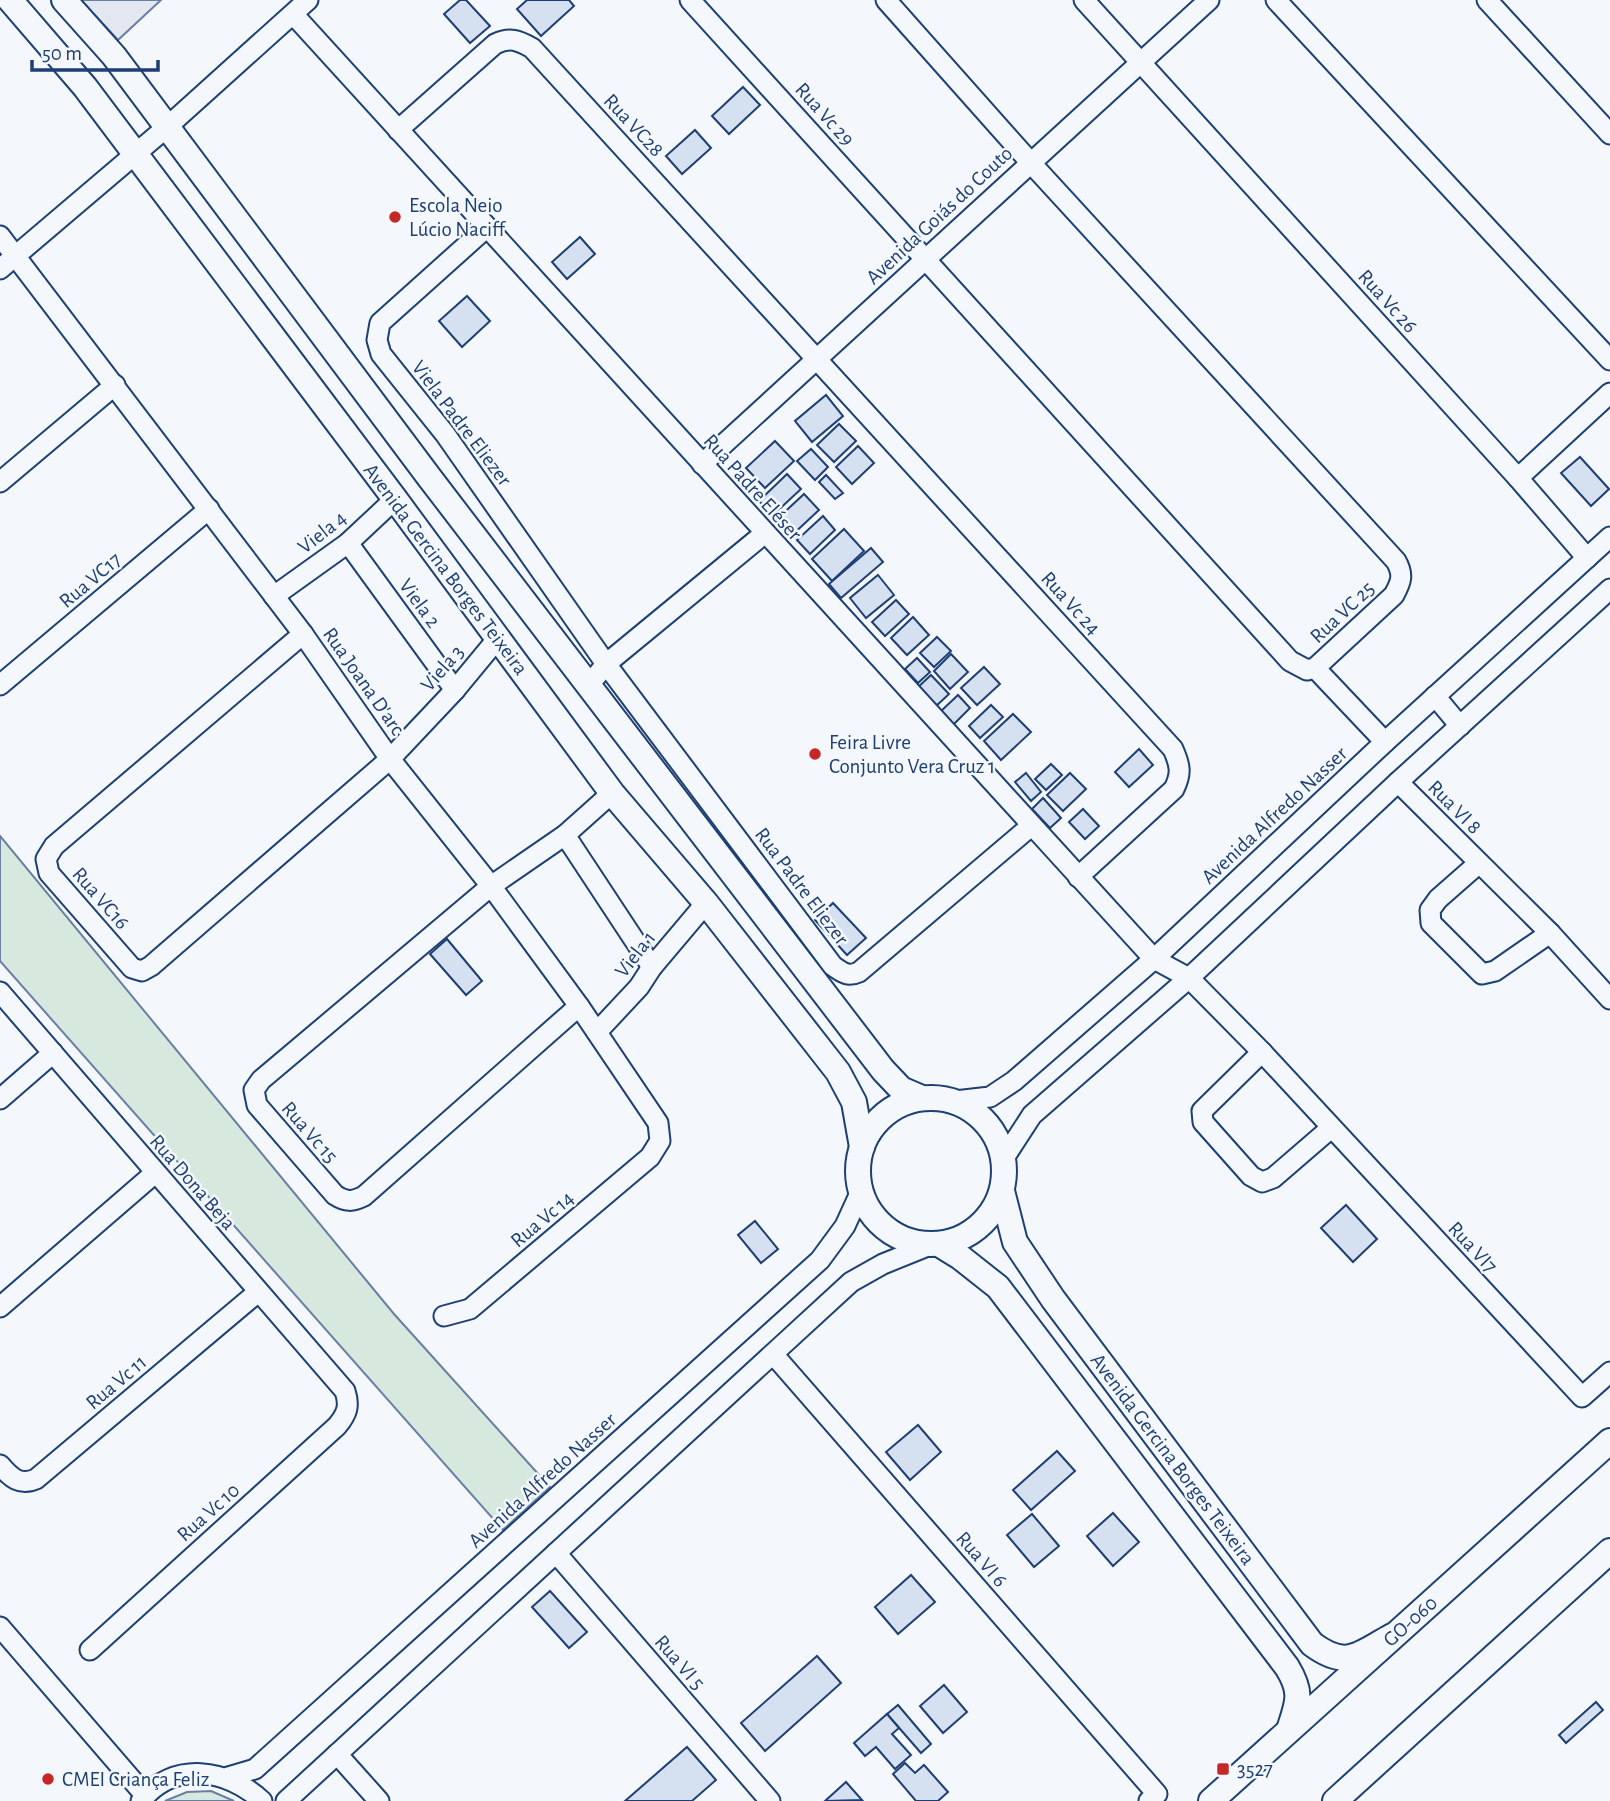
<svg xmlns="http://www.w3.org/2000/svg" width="1610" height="1801" viewBox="0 0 1610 1801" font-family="'Alegreya Sans',sans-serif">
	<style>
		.green { fill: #d7e8df; stroke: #687fa3; stroke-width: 2 }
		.parking { fill: #e3e8f0; stroke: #687fa3; stroke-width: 2 }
		.building { fill: #d5e0f0; stroke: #1d3f73; stroke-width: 2 }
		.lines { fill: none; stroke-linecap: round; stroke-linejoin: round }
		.minor-casing { stroke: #1d3f73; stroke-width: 23 }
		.major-casing { stroke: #1d3f73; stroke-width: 28 }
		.minor { stroke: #f4f7fb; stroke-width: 19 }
		.major { stroke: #f4f7fb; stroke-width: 24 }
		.poi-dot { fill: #c62828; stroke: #f4f7fb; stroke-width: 2.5 }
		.labels { text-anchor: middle; stroke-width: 5; stroke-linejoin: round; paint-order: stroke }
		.street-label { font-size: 21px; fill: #1d3f73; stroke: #f4f7fb }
		.poi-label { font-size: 21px; fill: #1d3f73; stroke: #f4f7fb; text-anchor: start }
	</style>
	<rect width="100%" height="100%" fill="#f4f7fb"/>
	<g class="green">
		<polygon points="0,836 394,1314 550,1487 503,1530 0,961"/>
		<polygon points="211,1791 234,1801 165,1801 187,1792"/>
	</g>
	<polygon class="parking" points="81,0 161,0 118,40"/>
	<g class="building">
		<polygon points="460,0 466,0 490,26 470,43 444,14"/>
		<polygon points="527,0 569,0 574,6 541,36 517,9"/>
		<polygon points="743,87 760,105 729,134 712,116"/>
		<polygon points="695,130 711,148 682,174 666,156"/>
		<polygon points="580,237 595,254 567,279 552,262"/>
		<polygon points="467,296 490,321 462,347 439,321"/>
		<polygon points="826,395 843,416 812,442 795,421"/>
		<polygon points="839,424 856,441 834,462 817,445"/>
		<polygon points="775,441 794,461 765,488 746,468"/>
		<polygon points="858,446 874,463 852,484 836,467"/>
		<polygon points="811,449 828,467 815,480 797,461"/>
		<polygon points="1580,457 1609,489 1591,506 1561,473"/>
		<polygon points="787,474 801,489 773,515 759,501"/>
		<polygon points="826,475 843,493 835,499 819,482"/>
		<polygon points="804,494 819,510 790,537 775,521"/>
		<polygon points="823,516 835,530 810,554 797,540"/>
		<polygon points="844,529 864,551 832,581 812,559"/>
		<polygon points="871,548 883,562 841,598 829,584"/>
		<polygon points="878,575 894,595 866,618 850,598"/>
		<polygon points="896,600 909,614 885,636 872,622"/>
		<polygon points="913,617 929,635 907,655 891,638"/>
		<polygon points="937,637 951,651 934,667 920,653"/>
		<polygon points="951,654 968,672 950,689 934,671"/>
		<polygon points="917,658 930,672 918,683 905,669"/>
		<polygon points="984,667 1000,684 977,705 961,688"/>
		<polygon points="931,675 949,694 934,708 916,689"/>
		<polygon points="958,695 970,708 952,726 939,713"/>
		<polygon points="991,705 1003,717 980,738 969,726"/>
		<polygon points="1013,714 1031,732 1001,760 984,741"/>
		<polygon points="1139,749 1153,765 1129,787 1115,772"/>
		<polygon points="1051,764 1062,775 1046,790 1035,779"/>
		<polygon points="1026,773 1041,792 1031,801 1015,782"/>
		<polygon points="1070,773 1086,789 1063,811 1047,795"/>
		<polygon points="1043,798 1061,818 1050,828 1032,809"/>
		<polygon points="1083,809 1099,826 1085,839 1069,822"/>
		<polygon points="833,903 866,938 847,955 815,920"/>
		<polygon points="447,939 482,981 466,995 430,954"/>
		<polygon points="1346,1205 1377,1239 1353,1262 1321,1228"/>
		<polygon points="755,1221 778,1249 761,1263 738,1235"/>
		<polygon points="918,1425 941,1452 910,1480 886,1452"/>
		<polygon points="1057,1451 1075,1471 1031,1510 1013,1490"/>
		<polygon points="1113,1513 1139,1542 1113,1566 1087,1536"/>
		<polygon points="1032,1514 1059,1546 1034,1567 1007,1535"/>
		<polygon points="911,1575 935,1602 898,1634 875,1607"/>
		<polygon points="550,1591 587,1632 569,1648 532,1607"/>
		<polygon points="817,1656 841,1683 765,1751 741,1723"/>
		<polygon points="944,1685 967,1712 943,1733 920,1706"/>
		<polygon points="1596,1702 1603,1710 1566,1743 1559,1735"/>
		<polygon points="898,1705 931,1744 921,1753 887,1714"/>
		<polygon points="887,1714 899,1728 892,1734 911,1755 895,1769 876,1747 865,1756 854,1743"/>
		<polygon points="687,1747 716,1780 692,1801 625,1801"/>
		<polygon points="905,1763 915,1773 924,1765 948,1792 938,1801 916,1801 893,1774"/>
		<polygon points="846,1782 862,1800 825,1801"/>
	</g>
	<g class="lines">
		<defs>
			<g id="minor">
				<path d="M690 0 1290 661 1307 670 1315 668 1394 595C1401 582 1404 575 1396 561L1030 162 886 0"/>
				<polyline points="1084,0 1518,478 1587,558"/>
				<polyline points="1276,0 1610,360"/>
				<polyline points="1487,0 1610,134"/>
				<polyline points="293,14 1154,959 1189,978 1262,1052 1582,1397 1610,1372"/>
				<path d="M398 130 495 44C510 37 518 40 532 48L1173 749C1180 765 1182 773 1174 789L1078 877"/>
				<path d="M487 227 380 323 377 340 381 354 445 434 606 664 833 966C843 973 848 977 859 972L1031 826"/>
				<polyline points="0,236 303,634 390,759 491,886 579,1006 658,1123 660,1141 650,1157 470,1309 444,1316"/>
				<polyline points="0,269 167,127 308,0"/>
				<polyline points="702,464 1209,0"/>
				<polyline points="1518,478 1610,393"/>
				<polyline points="0,482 115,385"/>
				<polyline points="348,543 455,690"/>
				<polyline points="274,596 348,543 395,499"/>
				<polyline points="303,634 54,846 46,859 49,873 132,968 142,971 151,966 390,759 455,690 498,638"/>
				<polyline points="1315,668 1385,742"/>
				<polyline points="0,685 209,509"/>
				<polyline points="589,685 606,664 765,533"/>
				<polyline points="1435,696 1460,726"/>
				<polyline points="1398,782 1550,933 1610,999"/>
				<polyline points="565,835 652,967"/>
				<polyline points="1479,863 1438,899 1430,910 1431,923 1482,974 1495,971 1550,933"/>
				<path d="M0 992 345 1391C350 1406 347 1414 337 1426L90 1650"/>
				<path d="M579 1006 364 1196C352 1202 346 1202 335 1195L257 1105 254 1090 261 1080 491 886 565 835 612 793"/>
				<polyline points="597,1032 639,987 652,967 706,903"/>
				<polyline points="1262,1052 1202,1111 1203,1122 1251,1176 1262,1182 1273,1178 1331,1128"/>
				<polyline points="0,1099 53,1053"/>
				<polyline points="955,1101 990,1097 1014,1081 1154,959 1385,742 1610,537"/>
				<polyline points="1004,1158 1032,1115 1189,978 1398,782 1610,589"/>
				<polyline points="0,1307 155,1173"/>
				<polyline points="773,1354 1157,1794 1149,1801"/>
				<path d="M0 1465C11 1478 20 1486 36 1479L258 1292"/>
				<polyline points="556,1553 770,1801"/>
				<polyline points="0,1627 145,1795"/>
				<polyline points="337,1754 379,1801"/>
				<polyline points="228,1777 255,1769 820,1260 845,1226 861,1191"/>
				<path d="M141 1801C173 1760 228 1769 262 1801"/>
				<polyline points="286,1801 851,1282 883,1264 930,1245"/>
			</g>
			<g id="major">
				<polyline points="10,0 85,87 395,499 612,793 706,903 838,1072 854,1102 862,1147"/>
				<polyline points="64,0 114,56 429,477 883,1070 901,1089 922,1098"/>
				<circle cx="931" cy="1171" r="73"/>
				<path d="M1002 1191 1015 1242 1053 1299 1312 1644C1347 1670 1359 1654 1392 1636"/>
				<path d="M939 1244 960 1257 998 1287 1287 1667C1303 1693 1298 1702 1289 1730"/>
				<polyline points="1211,1801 1610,1441"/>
				<polyline points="1335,1801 1610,1551"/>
			</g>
		</defs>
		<use href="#minor" class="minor-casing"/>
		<use href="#major" class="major-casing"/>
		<use href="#minor" class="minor"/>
		<use href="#major" class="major"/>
	</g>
	<g class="poi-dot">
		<circle cx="395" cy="217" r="7"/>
		<circle cx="815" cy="754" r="7"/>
		<rect x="1216" y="1762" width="14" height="14" rx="3.5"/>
		<circle cx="48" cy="1779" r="7"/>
	</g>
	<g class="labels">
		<g class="street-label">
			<text transform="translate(825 114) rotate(48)" y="7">Rua Vc 29</text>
			<text transform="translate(634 125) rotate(47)" y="7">Rua VC28</text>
			<text transform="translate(939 215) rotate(-43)" y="7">Avenida Goiás do Couto</text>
			<text transform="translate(1388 301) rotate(48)" y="7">Rua Vc 26</text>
			<text transform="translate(462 423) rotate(53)" y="7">Viela Padre Eliezer</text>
			<text transform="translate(753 487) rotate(48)" y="7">Rua Padre Eléser</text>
			<text transform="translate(322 532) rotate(-38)" y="7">Viela 4</text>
			<text transform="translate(446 569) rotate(53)" y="7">Avenida Gercina Borges Teixeira</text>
			<text transform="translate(90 580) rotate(-40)" y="7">Rua VC17</text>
			<text transform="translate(420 603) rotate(54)" y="7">Viela 2</text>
			<text transform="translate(1071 603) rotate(48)" y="7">Rua Vc 24</text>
			<text transform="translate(1342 612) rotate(-43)" y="7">Rua VC 25</text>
			<text transform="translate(442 668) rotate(-49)" y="7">Viela 3</text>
			<text transform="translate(364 681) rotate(55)" y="7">Rua Joana D'arc</text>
			<text transform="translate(1455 807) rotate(45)" y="7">Rua VI 8</text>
			<text transform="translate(1274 815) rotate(-43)" y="7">Avenida Alfredo Nasser</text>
			<text transform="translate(802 886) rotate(53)" y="7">Rua Padre Eliezer</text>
			<text transform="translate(101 898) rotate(49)" y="7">Rua VC16</text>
			<text transform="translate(635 954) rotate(-52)" y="7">Viela 1</text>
			<text transform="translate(310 1132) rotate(49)" y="7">Rua Vc 15</text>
			<text transform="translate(193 1182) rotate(49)" y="7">Rua Dona Beja</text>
			<text transform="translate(542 1219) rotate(-40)" y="7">Rua Vc 14</text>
			<text transform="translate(1473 1247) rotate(47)" y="7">Rua VI7</text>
			<text transform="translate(116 1382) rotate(-40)" y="7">Rua Vc 11</text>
			<text transform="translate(1173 1459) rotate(53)" y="7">Avenida Gercina Borges Teixeira</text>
			<text transform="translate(542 1480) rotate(-42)" y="7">Avenida Alfredo Nasser</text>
			<text transform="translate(208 1512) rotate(-42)" y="7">Rua Vc 10</text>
			<text transform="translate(982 1559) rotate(49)" y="7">Rua VI 6</text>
			<text transform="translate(1410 1621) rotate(-42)" y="7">GO-060</text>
			<text transform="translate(680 1662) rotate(49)" y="7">Rua VI 5</text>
		</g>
		<g class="poi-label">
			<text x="409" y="212">Escola Neio<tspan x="409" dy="24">Lúcio Naciff</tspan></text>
			<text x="829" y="749">Feira Livre<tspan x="829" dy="24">Conjunto Vera Cruz 1</tspan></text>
			<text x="1237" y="1776">3527</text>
			<text x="62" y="1786">CMEI Criança Feliz</text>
		</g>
	</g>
	<path d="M32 60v10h126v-10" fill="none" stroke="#1d3f73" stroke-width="3.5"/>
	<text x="42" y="60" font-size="21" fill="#1d3f73" stroke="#f4f7fb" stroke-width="5" paint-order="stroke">50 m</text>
</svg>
